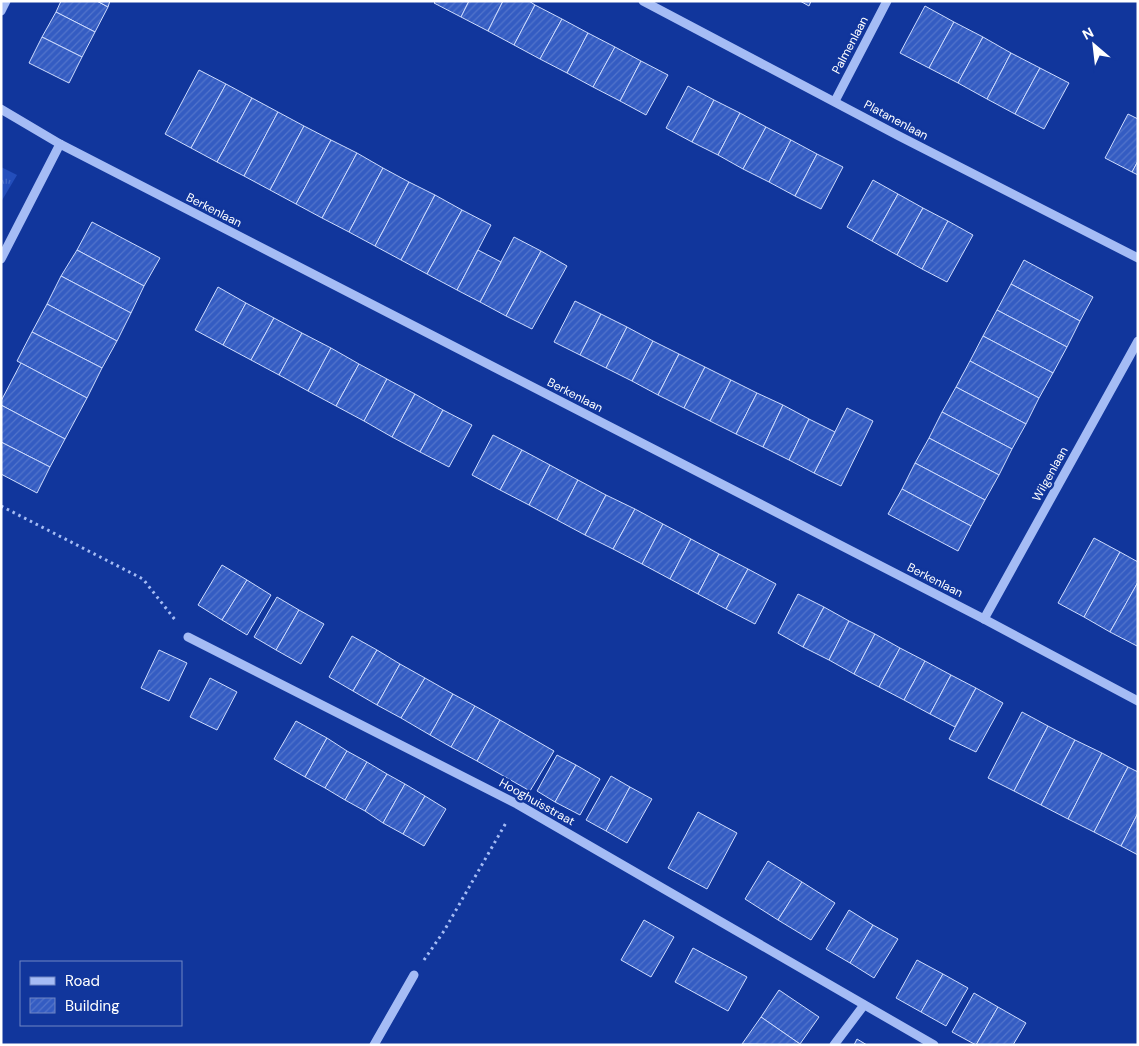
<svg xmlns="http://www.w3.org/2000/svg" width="1139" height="1046" viewBox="0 0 1139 1046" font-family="'DM Sans',sans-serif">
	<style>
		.grass { fill: url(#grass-tufts) }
		.building { fill: url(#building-hatch); stroke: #cedcfe }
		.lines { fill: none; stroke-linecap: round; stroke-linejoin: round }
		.path { stroke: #a5bcf5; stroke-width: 3; stroke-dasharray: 2.5 4; stroke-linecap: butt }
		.minor { stroke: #a5bcf5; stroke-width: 9 }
		.labels { text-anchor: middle; stroke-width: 5; stroke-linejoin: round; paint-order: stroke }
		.street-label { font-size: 12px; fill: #fff; stroke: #11369c }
	</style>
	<defs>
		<pattern id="grass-tufts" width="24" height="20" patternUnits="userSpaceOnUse" patternTransform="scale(1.25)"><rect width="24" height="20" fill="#234ebb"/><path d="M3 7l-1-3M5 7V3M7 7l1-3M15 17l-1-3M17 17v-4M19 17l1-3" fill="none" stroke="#4469c5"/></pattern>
		<pattern id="building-hatch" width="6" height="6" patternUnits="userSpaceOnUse" patternTransform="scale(1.25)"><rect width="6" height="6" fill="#345cc2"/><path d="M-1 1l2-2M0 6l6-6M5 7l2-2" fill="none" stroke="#5274cb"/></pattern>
	</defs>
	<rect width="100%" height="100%" fill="#11369c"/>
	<polygon class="grass" points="1,167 17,175 1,202"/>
	<g class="building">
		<polygon points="61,1 97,1 108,7 95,32 56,12"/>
		<polygon points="97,1 110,1 108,7"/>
		<polygon points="436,1 469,1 461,17 434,3"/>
		<polygon points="469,1 503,1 488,31 461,17"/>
		<polygon points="503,1 529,1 535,5 514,45 488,31"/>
		<polygon points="800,1 811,1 809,6"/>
		<polygon points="535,5 562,19 540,59 514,45"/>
		<polygon points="925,6 954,22 929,68 900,53"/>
		<polygon points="56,12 95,32 82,57 42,37"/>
		<polygon points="562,19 588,33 567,73 540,59"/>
		<polygon points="954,22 983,37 958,83 929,68"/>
		<polygon points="588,33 615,47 593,87 567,73"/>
		<polygon points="42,37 82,57 69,83 29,63"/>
		<polygon points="983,37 1011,53 987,99 958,83"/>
		<polygon points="615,47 641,61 620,101 593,87"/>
		<polygon points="1011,53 1040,68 1015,114 987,99"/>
		<polygon points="641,61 668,75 646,115 620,101"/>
		<polygon points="1040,68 1069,83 1044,129 1015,114"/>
		<polygon points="199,70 226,84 191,148 165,134"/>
		<polygon points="226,84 252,98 217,162 191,148"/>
		<polygon points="688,86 714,100 692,142 666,128"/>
		<polygon points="252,98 278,112 244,176 217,162"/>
		<polygon points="714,100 740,113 718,155 692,142"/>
		<polygon points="278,112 304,126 270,190 244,176"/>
		<polygon points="740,113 766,127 743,169 718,155"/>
		<polygon points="1128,114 1138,119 1138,161 1132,172 1105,158"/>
		<polygon points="304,126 331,140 296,204 270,190"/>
		<polygon points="766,127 791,140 769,182 743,169"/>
		<polygon points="331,140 357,153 322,218 296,204"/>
		<polygon points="791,140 817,154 795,196 769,182"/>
		<polygon points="357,153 383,168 349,232 322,218"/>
		<polygon points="817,154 843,167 821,209 795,196"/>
		<polygon points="1138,161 1138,175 1132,172"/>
		<polygon points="383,168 409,182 375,246 349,232"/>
		<polygon points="873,180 898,194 872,241 847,227"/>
		<polygon points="409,182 435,195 401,260 375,246"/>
		<polygon points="898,194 923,208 897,255 872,241"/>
		<polygon points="435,195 462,210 427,274 401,260"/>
		<polygon points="923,208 948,221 922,269 897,255"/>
		<polygon points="462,210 491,225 457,290 427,274"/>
		<polygon points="948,221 973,235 947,282 922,269"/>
		<polygon points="92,222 160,258 144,286 77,250"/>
		<polygon points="514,237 541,251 506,316 480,302"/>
		<polygon points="77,250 144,286 131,313 61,276"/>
		<polygon points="478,250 501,262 480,302 457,290"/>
		<polygon points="541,251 567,266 532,329 506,316"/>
		<polygon points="1024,260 1093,297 1080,321 1011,284"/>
		<polygon points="61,276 131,313 117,341 47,304"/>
		<polygon points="1011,284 1080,321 1067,347 997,310"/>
		<polygon points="218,287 246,303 223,345 195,330"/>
		<polygon points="575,301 601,314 580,355 554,342"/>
		<polygon points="246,303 274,318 251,360 223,345"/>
		<polygon points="47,304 117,341 102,368 32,332"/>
		<polygon points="997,310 1067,347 1053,373 983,336"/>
		<polygon points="601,314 627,327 606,368 580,355"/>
		<polygon points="274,318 302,333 279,375 251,360"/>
		<polygon points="627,327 653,341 632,381 606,368"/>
		<polygon points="32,332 102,368 87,398 17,361"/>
		<polygon points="302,333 331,348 308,391 279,375"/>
		<polygon points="983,336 1053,373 1039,398 970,361"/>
		<polygon points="653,341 679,354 658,395 632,381"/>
		<polygon points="331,348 359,364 336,406 308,391"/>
		<polygon points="679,354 705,367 684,408 658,395"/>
		<polygon points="970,361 1039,398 1026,424 956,387"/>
		<polygon points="21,363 87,398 65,439 1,405 1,401"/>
		<polygon points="359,364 387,379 364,421 336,406"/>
		<polygon points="705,367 731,380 710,421 684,408"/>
		<polygon points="387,379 415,394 392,437 364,421"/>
		<polygon points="731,380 757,393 736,434 710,421"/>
		<polygon points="956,387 1026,424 1012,449 942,412"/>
		<polygon points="757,393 783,405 763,447 736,434"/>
		<polygon points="415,394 443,410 420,452 392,437"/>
		<polygon points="1,405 65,439 50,467 1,442"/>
		<polygon points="783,405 809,419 789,460 763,447"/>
		<polygon points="847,408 873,421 841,486 814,473"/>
		<polygon points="443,410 472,425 449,467 420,452"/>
		<polygon points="942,412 1012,449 999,475 929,438"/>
		<polygon points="809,419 835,432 814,473 789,460"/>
		<polygon points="493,435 522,450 500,490 472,475"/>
		<polygon points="929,438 999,475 985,500 915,463"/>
		<polygon points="1,442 50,467 37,493 1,474"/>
		<polygon points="522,450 550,465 529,505 500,490"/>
		<polygon points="915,463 985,500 971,526 902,489"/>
		<polygon points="550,465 578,480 557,520 529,505"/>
		<polygon points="578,480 606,495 585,535 557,520"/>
		<polygon points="902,489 971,526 958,551 888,514"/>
		<polygon points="606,495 635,509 613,549 585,535"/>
		<polygon points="635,509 663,524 642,564 613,549"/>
		<polygon points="663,524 691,539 670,579 642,564"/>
		<polygon points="1094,538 1120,552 1084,617 1058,603"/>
		<polygon points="691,539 719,554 698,594 670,579"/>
		<polygon points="1120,552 1138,562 1138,582 1110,632 1084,617"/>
		<polygon points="719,554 748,569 726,609 698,594"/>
		<polygon points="222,565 247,580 222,620 198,605"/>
		<polygon points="748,569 776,584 755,624 726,609"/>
		<polygon points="247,580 271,595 247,635 222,620"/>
		<polygon points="1138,582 1138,644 1137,646 1110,632"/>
		<polygon points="798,594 824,607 803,647 778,633"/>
		<polygon points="277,597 299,610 276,650 254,637"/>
		<polygon points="824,607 849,621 829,660 803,647"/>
		<polygon points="299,610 324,624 301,664 276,650"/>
		<polygon points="849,621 875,634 854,674 829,660"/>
		<polygon points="875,634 900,648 879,687 854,674"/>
		<polygon points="352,636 377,650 353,691 329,677"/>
		<polygon points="900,648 925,661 904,700 879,687"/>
		<polygon points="159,650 187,663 169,701 141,688"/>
		<polygon points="377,650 400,664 377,705 353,691"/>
		<polygon points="925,661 951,675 930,714 904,700"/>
		<polygon points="400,664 425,678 401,718 377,705"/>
		<polygon points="951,675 976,688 955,727 930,714"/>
		<polygon points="210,678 237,692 217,730 190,717"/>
		<polygon points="425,678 453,694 430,735 401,718"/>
		<polygon points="976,688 1003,703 976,752 949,739"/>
		<polygon points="453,694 475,706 451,747 430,735"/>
		<polygon points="475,706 500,720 477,761 451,747"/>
		<polygon points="1022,712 1048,726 1014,791 988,778"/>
		<polygon points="500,720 554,751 530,791 477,761"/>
		<polygon points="296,721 327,738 305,777 274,759"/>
		<polygon points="1048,726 1075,740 1041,805 1014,791"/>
		<polygon points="327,738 347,751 325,788 305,777"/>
		<polygon points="1075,740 1102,753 1068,819 1041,805"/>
		<polygon points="347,751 367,762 345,800 325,788"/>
		<polygon points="1102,753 1128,767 1094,832 1068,819"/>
		<polygon points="557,755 576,765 555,802 537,791"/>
		<polygon points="367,762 387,774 365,811 345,800"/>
		<polygon points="576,765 600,779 580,815 555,802"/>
		<polygon points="1128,767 1138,772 1138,813 1121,846 1094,832"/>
		<polygon points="387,774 405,784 383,823 365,811"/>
		<polygon points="611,776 630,787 606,831 586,820"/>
		<polygon points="405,784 425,796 403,834 383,823"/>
		<polygon points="630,787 652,799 627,843 606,831"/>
		<polygon points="425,796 446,809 424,846 403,834"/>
		<polygon points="698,812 737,833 707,889 668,868"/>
		<polygon points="1138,813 1138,855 1121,846"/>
		<polygon points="768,861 802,882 778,920 745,899"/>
		<polygon points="802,882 835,903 811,940 778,920"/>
		<polygon points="849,910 873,925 850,963 826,949"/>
		<polygon points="644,920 674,937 651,977 621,960"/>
		<polygon points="873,925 898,939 874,978 850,963"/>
		<polygon points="693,948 747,977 728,1011 675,982"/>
		<polygon points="917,960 943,974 921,1012 896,998"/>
		<polygon points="943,974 968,988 946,1026 921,1012"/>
		<polygon points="779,990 819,1017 800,1044 761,1017"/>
		<polygon points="974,993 998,1007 976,1045 952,1032"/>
		<polygon points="998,1007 1026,1023 1013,1045 976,1045"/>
		<polygon points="761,1017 800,1044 800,1045 742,1044"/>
		<polygon points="857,1039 867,1045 854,1045"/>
	</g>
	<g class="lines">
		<g class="path">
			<polyline points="1,506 143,579 176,621"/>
			<polyline points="424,960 444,931 507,821"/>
		</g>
		<g class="minor">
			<polyline points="643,1 899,136 1138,258"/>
			<polyline points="1,11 6,1"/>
			<polyline points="835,101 887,1"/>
			<polyline points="1,109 60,144 984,619 1138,701"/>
			<polyline points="1,259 60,144"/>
			<polyline points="984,619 1138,341"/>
			<polyline points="188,637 517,804 934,1045"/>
			<polyline points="374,1045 414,975"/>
			<polyline points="834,1045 864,1005"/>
		</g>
	</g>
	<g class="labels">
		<g class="street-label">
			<text transform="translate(850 45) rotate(-62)" y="4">Palmenlaan</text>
			<text transform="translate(896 120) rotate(28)" y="4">Platanenlaan</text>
			<text transform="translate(214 210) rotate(27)" y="4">Berkenlaan</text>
			<text transform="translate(575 395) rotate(27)" y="4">Berkenlaan</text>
			<text transform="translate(1050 474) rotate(-61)" y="4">Wilgenlaan</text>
			<text transform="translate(935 580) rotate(27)" y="4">Berkenlaan</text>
			<text transform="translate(537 802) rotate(29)" y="4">Hooghuisstraat</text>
		</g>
	</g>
	<rect width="1139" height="1046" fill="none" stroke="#ffffff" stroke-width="5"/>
	<rect x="20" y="961" width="162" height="65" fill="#11369c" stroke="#7086c4"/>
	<rect x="30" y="977" width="25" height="8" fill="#a5bcf5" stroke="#7086c4"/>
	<text x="65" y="986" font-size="15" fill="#ffffff">Road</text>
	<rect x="30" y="998" width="25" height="15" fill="url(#building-hatch)" stroke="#7086c4"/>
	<text x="65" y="1011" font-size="15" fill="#ffffff">Building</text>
	<g transform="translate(1094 45) rotate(332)" stroke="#11369c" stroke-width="4" paint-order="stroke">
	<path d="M0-4L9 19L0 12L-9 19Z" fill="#ffffff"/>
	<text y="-8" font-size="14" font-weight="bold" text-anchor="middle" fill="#ffffff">N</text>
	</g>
</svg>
